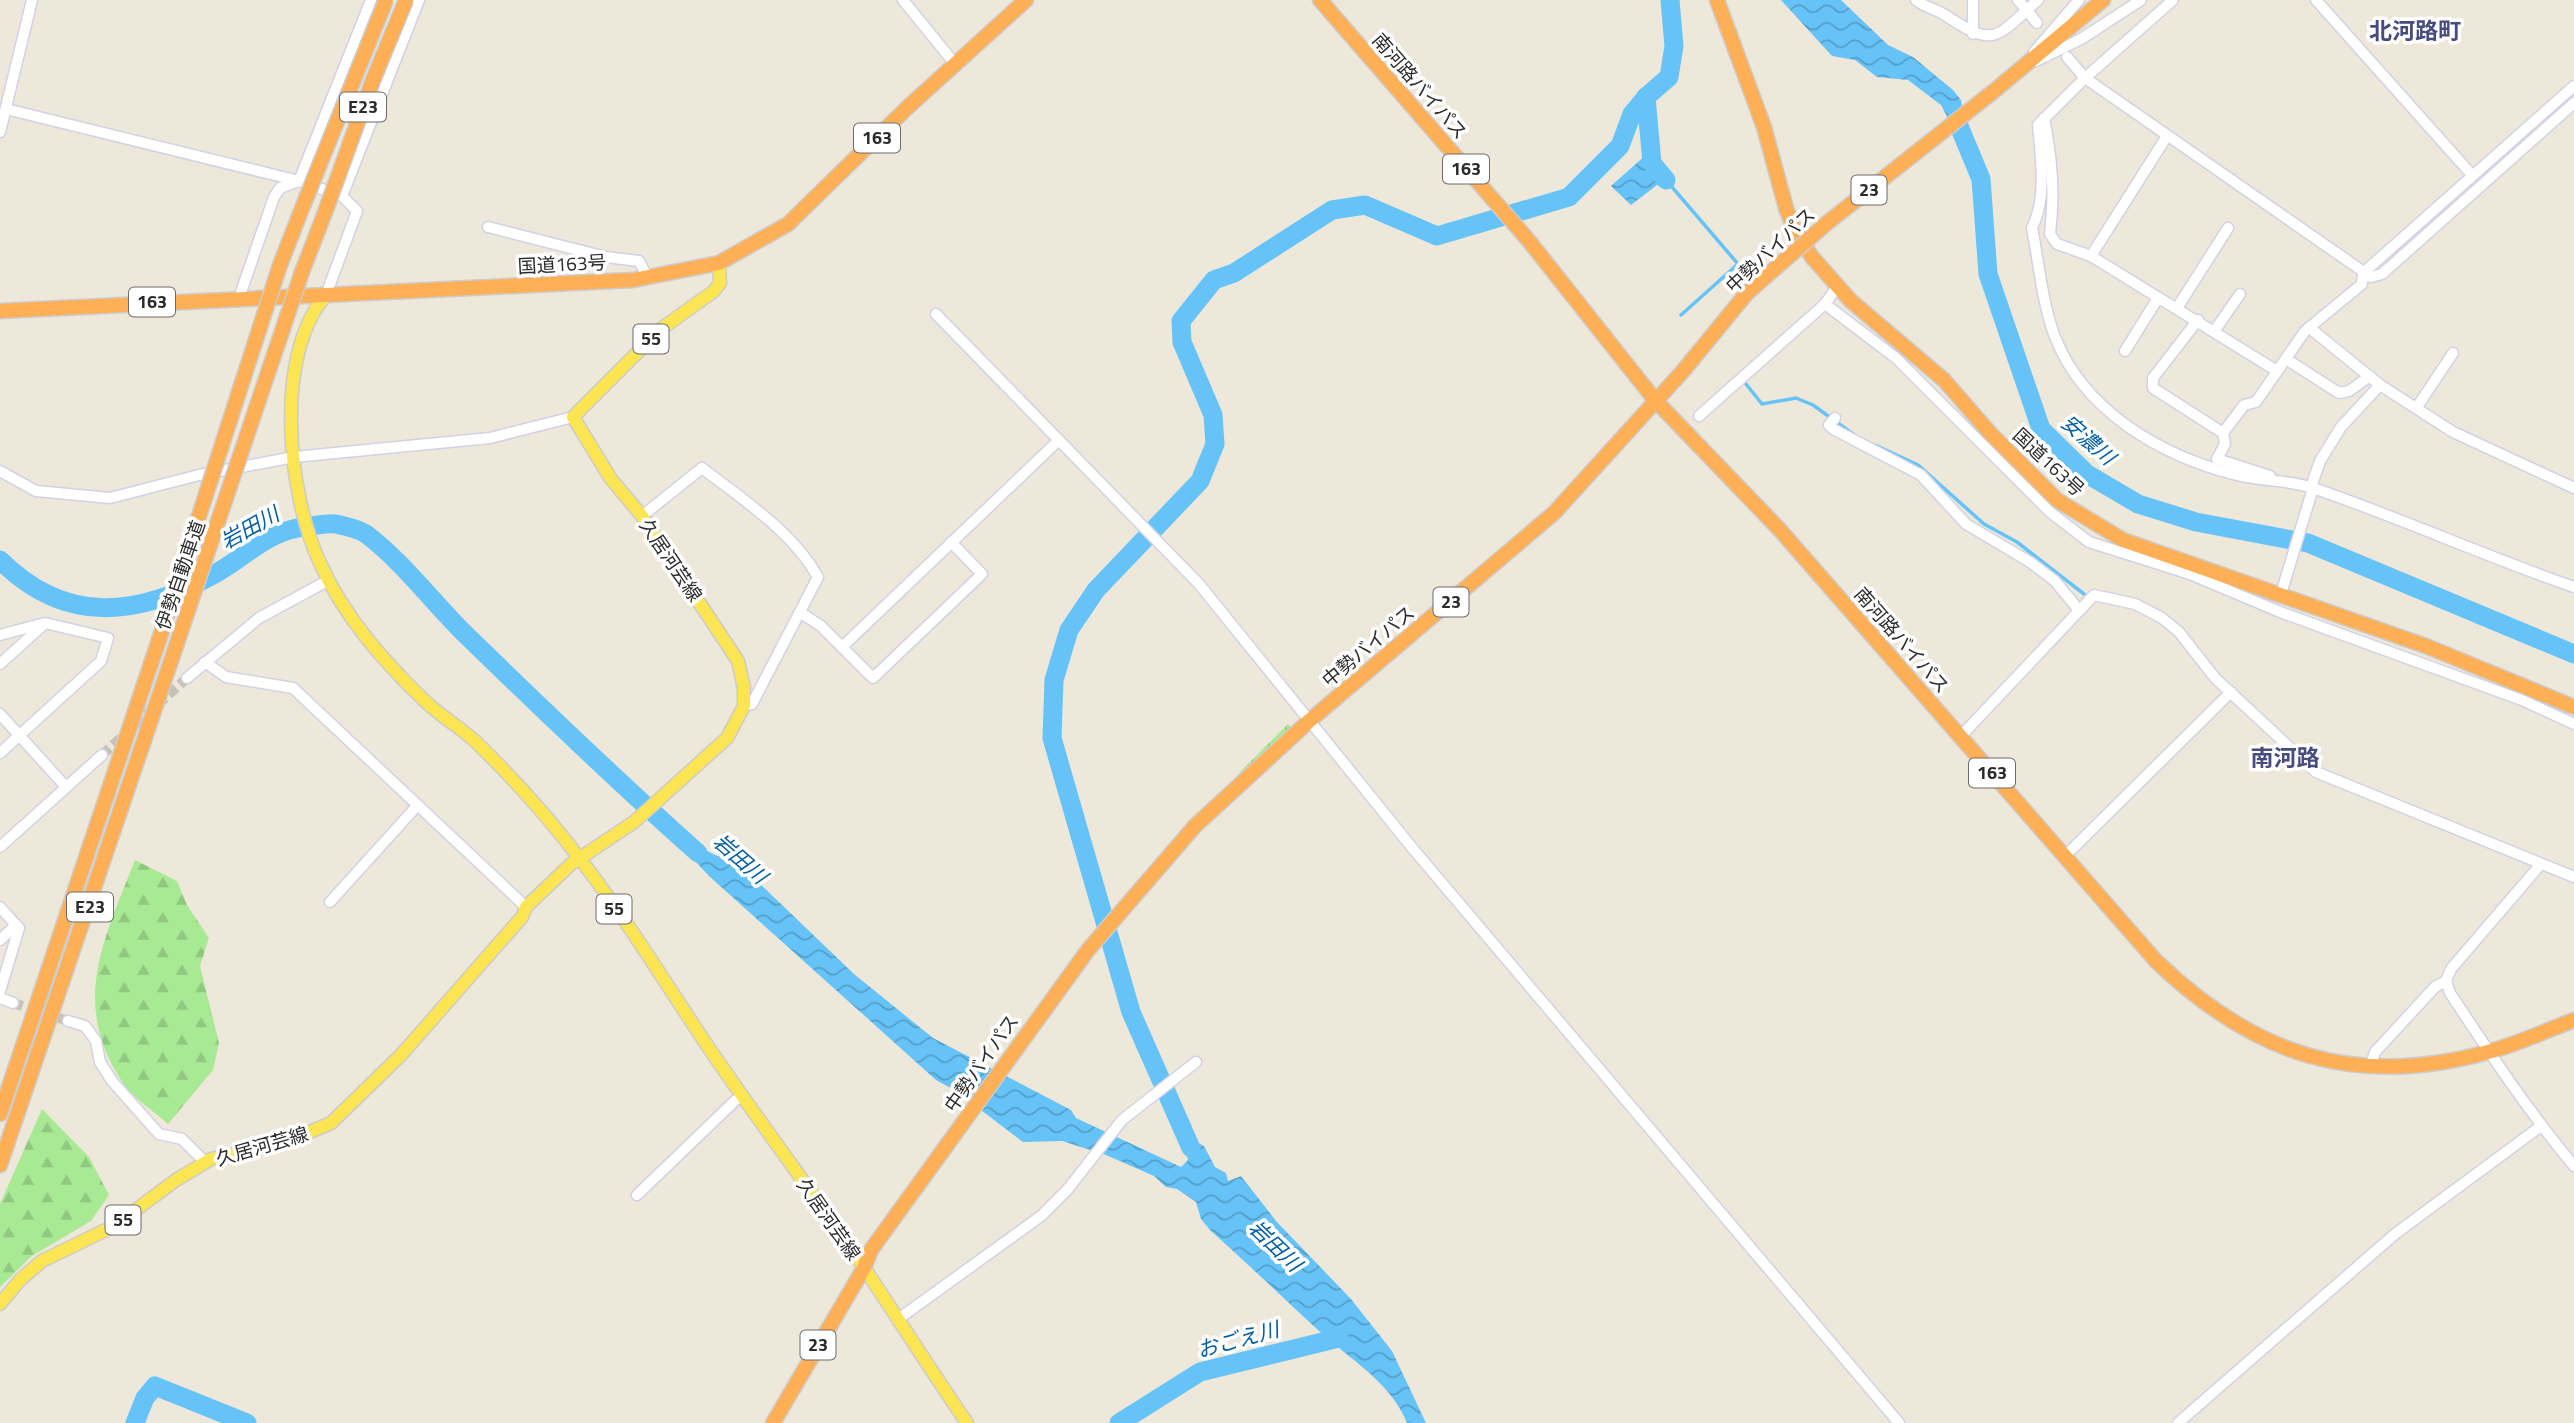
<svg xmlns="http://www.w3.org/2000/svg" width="2574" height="1423" viewBox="0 0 2574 1423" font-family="'Titillium Web','Noto Sans JP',sans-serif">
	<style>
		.grass { fill: url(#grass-tufts) }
		.forest { fill: url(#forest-firs) }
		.water { fill: url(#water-waves) }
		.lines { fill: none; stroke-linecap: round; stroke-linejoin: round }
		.stream { stroke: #66c3f8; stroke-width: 3.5 }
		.river { stroke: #66c3f8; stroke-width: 19 }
		.minor-tunnel { stroke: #c7c2b8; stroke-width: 10; stroke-dasharray: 10 5; stroke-linecap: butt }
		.minor-casing { stroke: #d1d2e5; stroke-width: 13 }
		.major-casing { stroke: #ccc; stroke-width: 15 }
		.highway-casing { stroke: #ccc; stroke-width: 17 }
		.minor { stroke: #fff; stroke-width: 10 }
		.major { stroke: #fce553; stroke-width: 12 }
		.highway { stroke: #ffaf55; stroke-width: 14 }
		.highway-bridge-casing { stroke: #ccc; stroke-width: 17; stroke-linecap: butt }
		.highway-bridge { stroke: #ffaf55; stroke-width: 14 }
		.labels { text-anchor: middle; stroke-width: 7; stroke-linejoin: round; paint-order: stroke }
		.shield { fill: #fff; stroke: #6b6b6b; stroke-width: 2 }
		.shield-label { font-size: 18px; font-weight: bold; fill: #2b2b2b }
		.street-label { font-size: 19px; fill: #2b2b2b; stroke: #fff }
		.water-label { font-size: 21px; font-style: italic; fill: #035ea6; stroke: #fff }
		.quarter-label { font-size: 23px; font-weight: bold; fill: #474c7f; stroke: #fff }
	</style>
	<defs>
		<pattern id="grass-tufts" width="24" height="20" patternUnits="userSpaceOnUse" patternTransform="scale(1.75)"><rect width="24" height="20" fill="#a8e994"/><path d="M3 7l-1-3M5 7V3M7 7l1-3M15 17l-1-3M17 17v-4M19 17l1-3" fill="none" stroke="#91c880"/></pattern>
		<pattern id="forest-firs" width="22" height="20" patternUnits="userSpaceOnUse" patternTransform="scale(1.75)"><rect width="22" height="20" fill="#a8e994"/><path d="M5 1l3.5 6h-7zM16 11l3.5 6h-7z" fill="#91c880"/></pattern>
		<pattern id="water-waves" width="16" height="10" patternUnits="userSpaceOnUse" patternTransform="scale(1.75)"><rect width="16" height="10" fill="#66c3f8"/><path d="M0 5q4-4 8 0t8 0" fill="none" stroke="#549fc9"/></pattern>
	</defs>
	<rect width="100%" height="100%" fill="#eee8db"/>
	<polygon class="grass" points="1288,724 1295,736 1252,777 1239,773"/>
	<g class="forest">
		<path d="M135 860 177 881 187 905 209 938 200 966 219 1043 213 1070 168 1124C154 1111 131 1097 121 1080 70 1002 105 937 135 860Z"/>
		<polygon points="42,1109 89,1157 109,1195 91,1221 32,1256 0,1287 0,1204"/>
	</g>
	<g class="water">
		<polygon points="1775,0 1841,0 1888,45 1913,57 1953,90 1961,100 1968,156 1941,105 1908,80 1877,77 1855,60 1832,56 1781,0"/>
		<polygon points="1652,136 1659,163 1670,175 1631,205 1611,186 1648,153 1644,137"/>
		<path d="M665 829 717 856 728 853 854 974 933 1038 1071 1110 1076 1118 1181 1167 1188 1160 1179 1116 1195 1141 1204 1146 1215 1167 1226 1173 1228 1181 1241 1176 1276 1221 1351 1299 1392 1351 1426 1423H1407C1391 1382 1349 1359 1318 1330 1282 1297 1247 1263 1210 1230L1201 1219 1196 1202 1177 1189 1166 1187 1154 1176 1106 1155 1062 1141 1023 1142 956 1091 936 1080 709 876Z"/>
	</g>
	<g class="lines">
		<g class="stream">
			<polyline points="1666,180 1738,264 1681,315"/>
			<polyline points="1746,384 1762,404 1796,398 1813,405 1853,434"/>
			<polyline points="1875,445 1918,465 1984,524 2017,542 2084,594"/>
		</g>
		<g class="river">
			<polyline points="1956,119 1981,179 1988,274 2041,429 2087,474 2138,504 2196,522 2308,543 2574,654"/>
			<polyline points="1666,180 1652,163 1646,97 1669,77 1674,46 1670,0"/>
			<path d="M0 560C65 625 137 617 213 575 248 556 267 530 310 526 318 525 328 523 336 524 345 526 359 529 366 534 402 561 431 600 463 632 540 707 618 782 698 853"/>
			<polyline points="1191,1148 1131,1012 1052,738 1054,680 1069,630 1096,590 1200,481 1215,444 1213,415 1182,342 1181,321 1214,280 1234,273 1332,210 1365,205 1437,236 1569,197 1620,146 1632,114 1646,97"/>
			<polyline points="135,1423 145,1398 155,1386 247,1423"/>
			<polyline points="1119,1423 1200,1372 1339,1338"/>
		</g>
		<g class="minor-tunnel">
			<polyline points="102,755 187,678"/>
			<polyline points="13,1003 68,1021"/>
		</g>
		<defs>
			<g id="minor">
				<polyline points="903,0 955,64"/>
				<path d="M1916 0C1924 7 1936 9 1945 15 1996 49 1995 38 2038 0"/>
				<polyline points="1973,0 1973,34"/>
				<polyline points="2018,0 2037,23"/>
				<path d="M2173 0 2085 78 2038 125C2041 158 2047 198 2032 228 2039 263 2042 303 2055 337 2084 411 2160 455 2233 474 2260 482 2290 479 2316 489 2403 519 2487 557 2574 587"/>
				<polyline points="2316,0 2472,175"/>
				<polyline points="2034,52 2079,0"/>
				<polyline points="2067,57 2085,78 2371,277 2382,274 2574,103"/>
				<polyline points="2036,61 2081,39 2141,0"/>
				<polyline points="6,109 299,181 342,196 357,211 326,295"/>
				<path d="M2044 118C2052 159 2055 193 2050 234L2057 244 2091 256 2277 371"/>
				<polyline points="0,132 32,0"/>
				<polyline points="342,196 419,0"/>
				<polyline points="488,227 606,257 639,261 648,278"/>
				<polyline points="2091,256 2167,136"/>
				<polyline points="239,298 274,197 280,188 299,181 371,0"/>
				<polyline points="1825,304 1896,358 2050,512 2089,542 2190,574 2280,612 2522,700 2574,724"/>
				<polyline points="2177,308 2228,228"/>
				<polyline points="936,314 1199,584 1414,850 1899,1423"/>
				<polyline points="2198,320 2153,378 2153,388 2223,433"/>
				<polyline points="2311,329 2380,385 2453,432 2574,488"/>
				<polyline points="2215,330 2240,294"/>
				<polyline points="2125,351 2158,298"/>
				<polyline points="2286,359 2339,393 2349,391 2370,376"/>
				<polyline points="2417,407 2453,353"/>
				<polyline points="1699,416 1825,304 1837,287"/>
				<polyline points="1835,418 1829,425 1833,429 1921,475 1966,524 2030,562 2055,581 2078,609"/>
				<polyline points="0,471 36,491 110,498 199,475 294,457 490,438 573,417"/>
				<polyline points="2270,476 2217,459 2225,444 2223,433 2244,405 2256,402 2305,331 2362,284 2363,273 2574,86"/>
				<polyline points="2311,487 2320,461 2341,427 2380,385"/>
				<path d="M642 516 702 468C743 500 792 531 818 577L752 704 744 706"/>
				<polyline points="2281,594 2313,488"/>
				<polyline points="801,613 821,626 873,678 982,574 951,542"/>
				<polyline points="0,635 45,623 108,638 101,661 0,753"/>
				<polyline points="842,647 1059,440"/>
				<polyline points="205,662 226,677 293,688 526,907"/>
				<polyline points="0,664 43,625"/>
				<polyline points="187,678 259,618 329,580"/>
				<polyline points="0,714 66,787"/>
				<polyline points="1961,736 2094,595 2135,604 2162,618 2179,632 2215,678 2316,772 2574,877"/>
				<polyline points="0,847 102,755"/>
				<polyline points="2064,857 2231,692"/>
				<path d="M2541 864 2451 969 2446 981 2450 993C2489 1052 2528 1111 2574 1166"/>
				<polyline points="330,902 416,807"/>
				<polyline points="0,907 16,925"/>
				<polyline points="0,940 16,925"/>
				<polyline points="0,991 19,928 16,925"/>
				<polyline points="0,998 13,1003"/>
				<polyline points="68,1021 85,1026 96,1041 100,1062 112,1081 159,1134 182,1139 206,1163"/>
				<polyline points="2370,1068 2375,1052 2435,987 2446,981"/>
				<polyline points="637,1195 741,1095"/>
				<polyline points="897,1320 1041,1216 1068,1189 1122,1120 1196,1062"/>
				<polyline points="2178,1423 2395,1234 2541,1126"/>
			</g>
			<g id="major">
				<path d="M326 295C273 356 288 494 320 563 344 617 385 663 427 703 442 717 461 728 476 742 513 778 549 818 580 859 629 922 670 991 715 1057 764 1128 816 1197 865 1269 899 1320 932 1372 967 1423"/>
				<polyline points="0,1304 20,1280 42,1261 114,1226 176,1180 211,1159 284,1143 331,1123 401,1055 522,917 526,907 571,864 634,822 727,738 744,706 744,688 738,661 642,516 611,479 573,417 661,329 714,291 720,283 719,263"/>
			</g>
			<g id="highway">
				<path d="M1320 0 1529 241 1655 400 1780 530 2156 961C2254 1055 2355 1089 2488 1052 2517 1044 2546 1031 2574 1020"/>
				<polyline points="1717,0 1764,127 1786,208 1794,229 1812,257 1851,301 1944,380 1990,433 2057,500 2123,540 2426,646 2574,707"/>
				<polyline points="1994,91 2103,0"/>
				<polyline points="280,265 303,206"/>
				<polyline points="302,272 324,215"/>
				<polyline points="0,311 633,280 719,263 788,224 908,107 1026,0"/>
				<polyline points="0,1114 159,640"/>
				<polyline points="0,1165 176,646"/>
				<polyline points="773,1423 864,1268 871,1250 1088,950 1195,826 1308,722 1554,513 1683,371 1747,293"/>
			</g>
		</defs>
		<use href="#minor" class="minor-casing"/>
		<use href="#major" class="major-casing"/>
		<use href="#highway" class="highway-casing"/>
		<use href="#minor" class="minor"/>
		<use href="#major" class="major"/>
		<use href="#highway" class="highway"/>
		<defs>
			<g id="highway-bridge">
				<polyline points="303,206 386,0"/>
				<polyline points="324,215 373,80 406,0"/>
				<polyline points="1747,293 1827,223 1994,91"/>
				<polyline points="159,640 280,265"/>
				<polyline points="176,646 302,272"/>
			</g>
		</defs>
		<use href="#highway-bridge" class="highway-bridge-casing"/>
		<use href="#highway-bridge" class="highway-bridge"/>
	</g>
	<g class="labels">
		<g class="shield">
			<rect x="340" y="92.5" width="46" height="29" rx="5"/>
			<rect x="854" y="123.5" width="46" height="29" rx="5"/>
			<rect x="1443" y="154.5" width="46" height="29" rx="5"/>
			<rect x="1851.5" y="175.5" width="35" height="29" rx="5"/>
			<rect x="129" y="287.5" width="46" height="29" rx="5"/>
			<rect x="633.5" y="324.5" width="35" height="29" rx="5"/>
			<rect x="1433.5" y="587.5" width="35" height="29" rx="5"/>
			<rect x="1969" y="758.5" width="46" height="29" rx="5"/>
			<rect x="67" y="892.5" width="46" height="29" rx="5"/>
			<rect x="596.5" y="894.5" width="35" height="29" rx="5"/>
			<rect x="105.5" y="1205.5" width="35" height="29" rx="5"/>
			<rect x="800.5" y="1330.5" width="35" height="29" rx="5"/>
		</g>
		<g class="shield-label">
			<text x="363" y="113">E23</text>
			<text x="877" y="144">163</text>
			<text x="1466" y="175">163</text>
			<text x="1869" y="196">23</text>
			<text x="152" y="308">163</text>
			<text x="651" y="345">55</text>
			<text x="1451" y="608">23</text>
			<text x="1992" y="779">163</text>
			<text x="90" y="913">E23</text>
			<text x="614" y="915">55</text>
			<text x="123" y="1226">55</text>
			<text x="818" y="1351">23</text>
		</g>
		<g class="street-label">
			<text transform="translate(1420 86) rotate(49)" y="7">南河路バイパス</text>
			<text transform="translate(1770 250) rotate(-43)" y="7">中勢バイパス</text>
			<text transform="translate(562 264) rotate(-3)" y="7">国道163号</text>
			<text transform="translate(2049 462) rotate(43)" y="7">国道163号</text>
			<text transform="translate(671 560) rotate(56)" y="7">久居河芸線</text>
			<text transform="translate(180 575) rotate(-71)" y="7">伊勢自動車道</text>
			<text transform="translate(1902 640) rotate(49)" y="7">南河路バイパス</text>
			<text transform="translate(1368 646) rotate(-40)" y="7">中勢バイパス</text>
			<text transform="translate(981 1063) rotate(-55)" y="7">中勢バイパス</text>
			<text transform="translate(262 1146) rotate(-16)" y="7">久居河芸線</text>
			<text transform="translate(829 1219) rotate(55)" y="7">久居河芸線</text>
		</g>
		<g class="water-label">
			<text transform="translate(2088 440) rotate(41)" y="7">安濃川</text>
			<text transform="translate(250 528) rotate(-29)" y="7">岩田川</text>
			<text transform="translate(740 859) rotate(41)" y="7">岩田川</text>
			<text transform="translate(1275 1246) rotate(44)" y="7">岩田川</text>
			<text transform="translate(1238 1340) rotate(-15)" y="7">おごえ川</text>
		</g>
		<g class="quarter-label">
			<text x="2415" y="39">北河路町</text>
			<text x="2285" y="766">南河路</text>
		</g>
	</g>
</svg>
